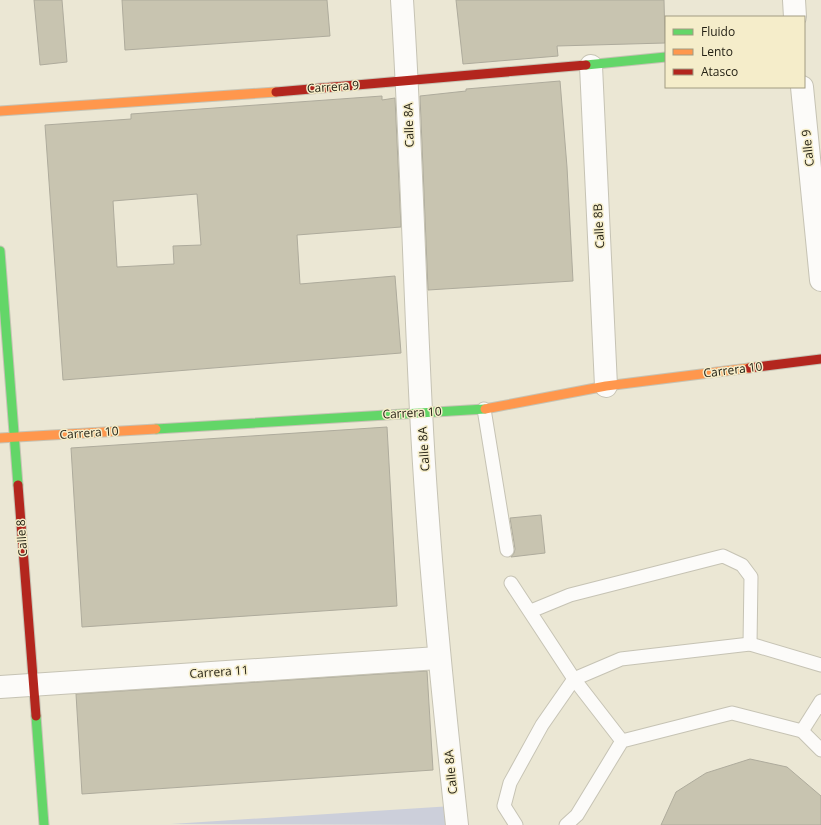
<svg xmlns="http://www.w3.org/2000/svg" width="821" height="825" viewBox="0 0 821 825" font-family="'Open Sans',sans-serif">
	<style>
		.green { fill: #cccfda }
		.building { fill: #c8c4b0; stroke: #aeab9c; fill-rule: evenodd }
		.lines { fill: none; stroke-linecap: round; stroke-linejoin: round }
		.lane-casing { stroke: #c6c3b4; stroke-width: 15 }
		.street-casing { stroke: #c6c3b4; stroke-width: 24 }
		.fast-casing { stroke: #c6c3b4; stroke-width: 11 }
		.slow-casing { stroke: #c6c3b4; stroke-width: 11 }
		.jam-casing { stroke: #c6c3b4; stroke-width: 11 }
		.lane { stroke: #fcfbf9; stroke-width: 13 }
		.street { stroke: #fcfbf9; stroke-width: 22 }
		.fast { stroke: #63d668; stroke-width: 9 }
		.slow { stroke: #ff974d; stroke-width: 9 }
		.jam { stroke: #b3261e; stroke-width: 9 }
		.labels { text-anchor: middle; stroke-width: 3; stroke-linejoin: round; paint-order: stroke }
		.street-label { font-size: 12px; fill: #252215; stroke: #f5edca }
	</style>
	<rect width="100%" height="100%" fill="#ebe7d4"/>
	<polygon class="green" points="452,806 452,825 171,824"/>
	<g class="building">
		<polygon points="34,0 62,0 67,62 40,65"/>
		<polygon points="122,0 327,0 330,36 125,50"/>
		<polygon points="456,0 664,0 665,43 557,46 558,56 463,64"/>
		<polygon points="560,81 567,167 573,281 428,290 420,96 466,91 466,89"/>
		<path d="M382 96V100L395 98 401 227 297 235 300 284 395 276 401 353 63 380 45 125 131 119V114ZM197 194 201 245 173 246 174 264 117 267 113 201Z"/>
		<polygon points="387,427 397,606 82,627 71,448"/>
		<polygon points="541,515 545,553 511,557 514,553 515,549 510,518"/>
		<polygon points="427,671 433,770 82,794 76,694"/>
		<polygon points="750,759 787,767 821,796 821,825 661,825 676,792 706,773"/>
	</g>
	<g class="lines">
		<defs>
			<g id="lane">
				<polyline points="484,409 507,550"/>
				<polyline points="511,583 574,679 622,741"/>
				<polyline points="531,611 570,595 723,556 742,565 751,577 750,644"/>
				<polyline points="802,731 821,701"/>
				<polyline points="516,825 504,806 510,783 542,725 574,679 621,659 750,644 821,665"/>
				<polyline points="566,825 577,815 622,741 732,713 802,731 821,750"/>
			</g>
			<g id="street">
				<path d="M402 0C411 137 414 274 421 411 428 549 442 687 457 825"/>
				<polyline points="794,0 795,17"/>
				<polyline points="591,66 606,386"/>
				<polyline points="802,87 821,280"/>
				<polyline points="0,687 438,658"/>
			</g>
			<g id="fast">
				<polyline points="586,65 666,57"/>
				<polyline points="0,251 18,485"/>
				<polyline points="156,429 485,409"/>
				<polyline points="36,716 44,825"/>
			</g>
			<g id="slow">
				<polyline points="0,111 276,92"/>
				<polyline points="485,409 606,386 749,368"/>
				<polyline points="0,438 156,429"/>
			</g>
			<g id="jam">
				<polyline points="276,92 586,65"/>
				<polyline points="749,368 821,359"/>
				<polyline points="18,485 36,716"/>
			</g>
		</defs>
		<use href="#lane" class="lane-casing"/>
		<use href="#street" class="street-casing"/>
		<use href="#fast" class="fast-casing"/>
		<use href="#slow" class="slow-casing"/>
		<use href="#jam" class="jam-casing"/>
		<use href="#lane" class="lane"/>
		<use href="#street" class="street"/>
		<use href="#fast" class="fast"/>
		<use href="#slow" class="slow"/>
		<use href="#jam" class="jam"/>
	</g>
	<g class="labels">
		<g class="street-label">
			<text transform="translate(333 87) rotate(-4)" y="4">Carrera 9</text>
			<text transform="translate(409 125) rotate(-92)" y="4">Calle 8A</text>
			<text transform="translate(808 148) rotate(-96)" y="4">Calle 9</text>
			<text transform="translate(599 226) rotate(-93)" y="4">Calle 8B</text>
			<text transform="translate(733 370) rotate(-7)" y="4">Carrera 10</text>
			<text transform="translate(412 413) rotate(-3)" y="4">Carrera 10</text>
			<text transform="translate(89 433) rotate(-4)" y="4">Carrera 10</text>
			<text transform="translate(424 449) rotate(-94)" y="4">Calle 8A</text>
			<text transform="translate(22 538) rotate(-94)" y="4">Calle 8</text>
			<text transform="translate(219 672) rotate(-4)" y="4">Carrera 11</text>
			<text transform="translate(451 772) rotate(-96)" y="4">Calle 8A</text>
		</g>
	</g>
	<rect x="665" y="16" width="140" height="72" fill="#f5edca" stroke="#a29c82"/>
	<rect x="673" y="29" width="20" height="6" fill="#63d668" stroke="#a29c82"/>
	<text x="701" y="36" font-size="12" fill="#252215">Fluido</text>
	<rect x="673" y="49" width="20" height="6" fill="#ff974d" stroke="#a29c82"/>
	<text x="701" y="56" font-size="12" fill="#252215">Lento</text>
	<rect x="673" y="69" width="20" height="6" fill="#b3261e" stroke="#a29c82"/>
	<text x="701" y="76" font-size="12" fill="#252215">Atasco</text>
</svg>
